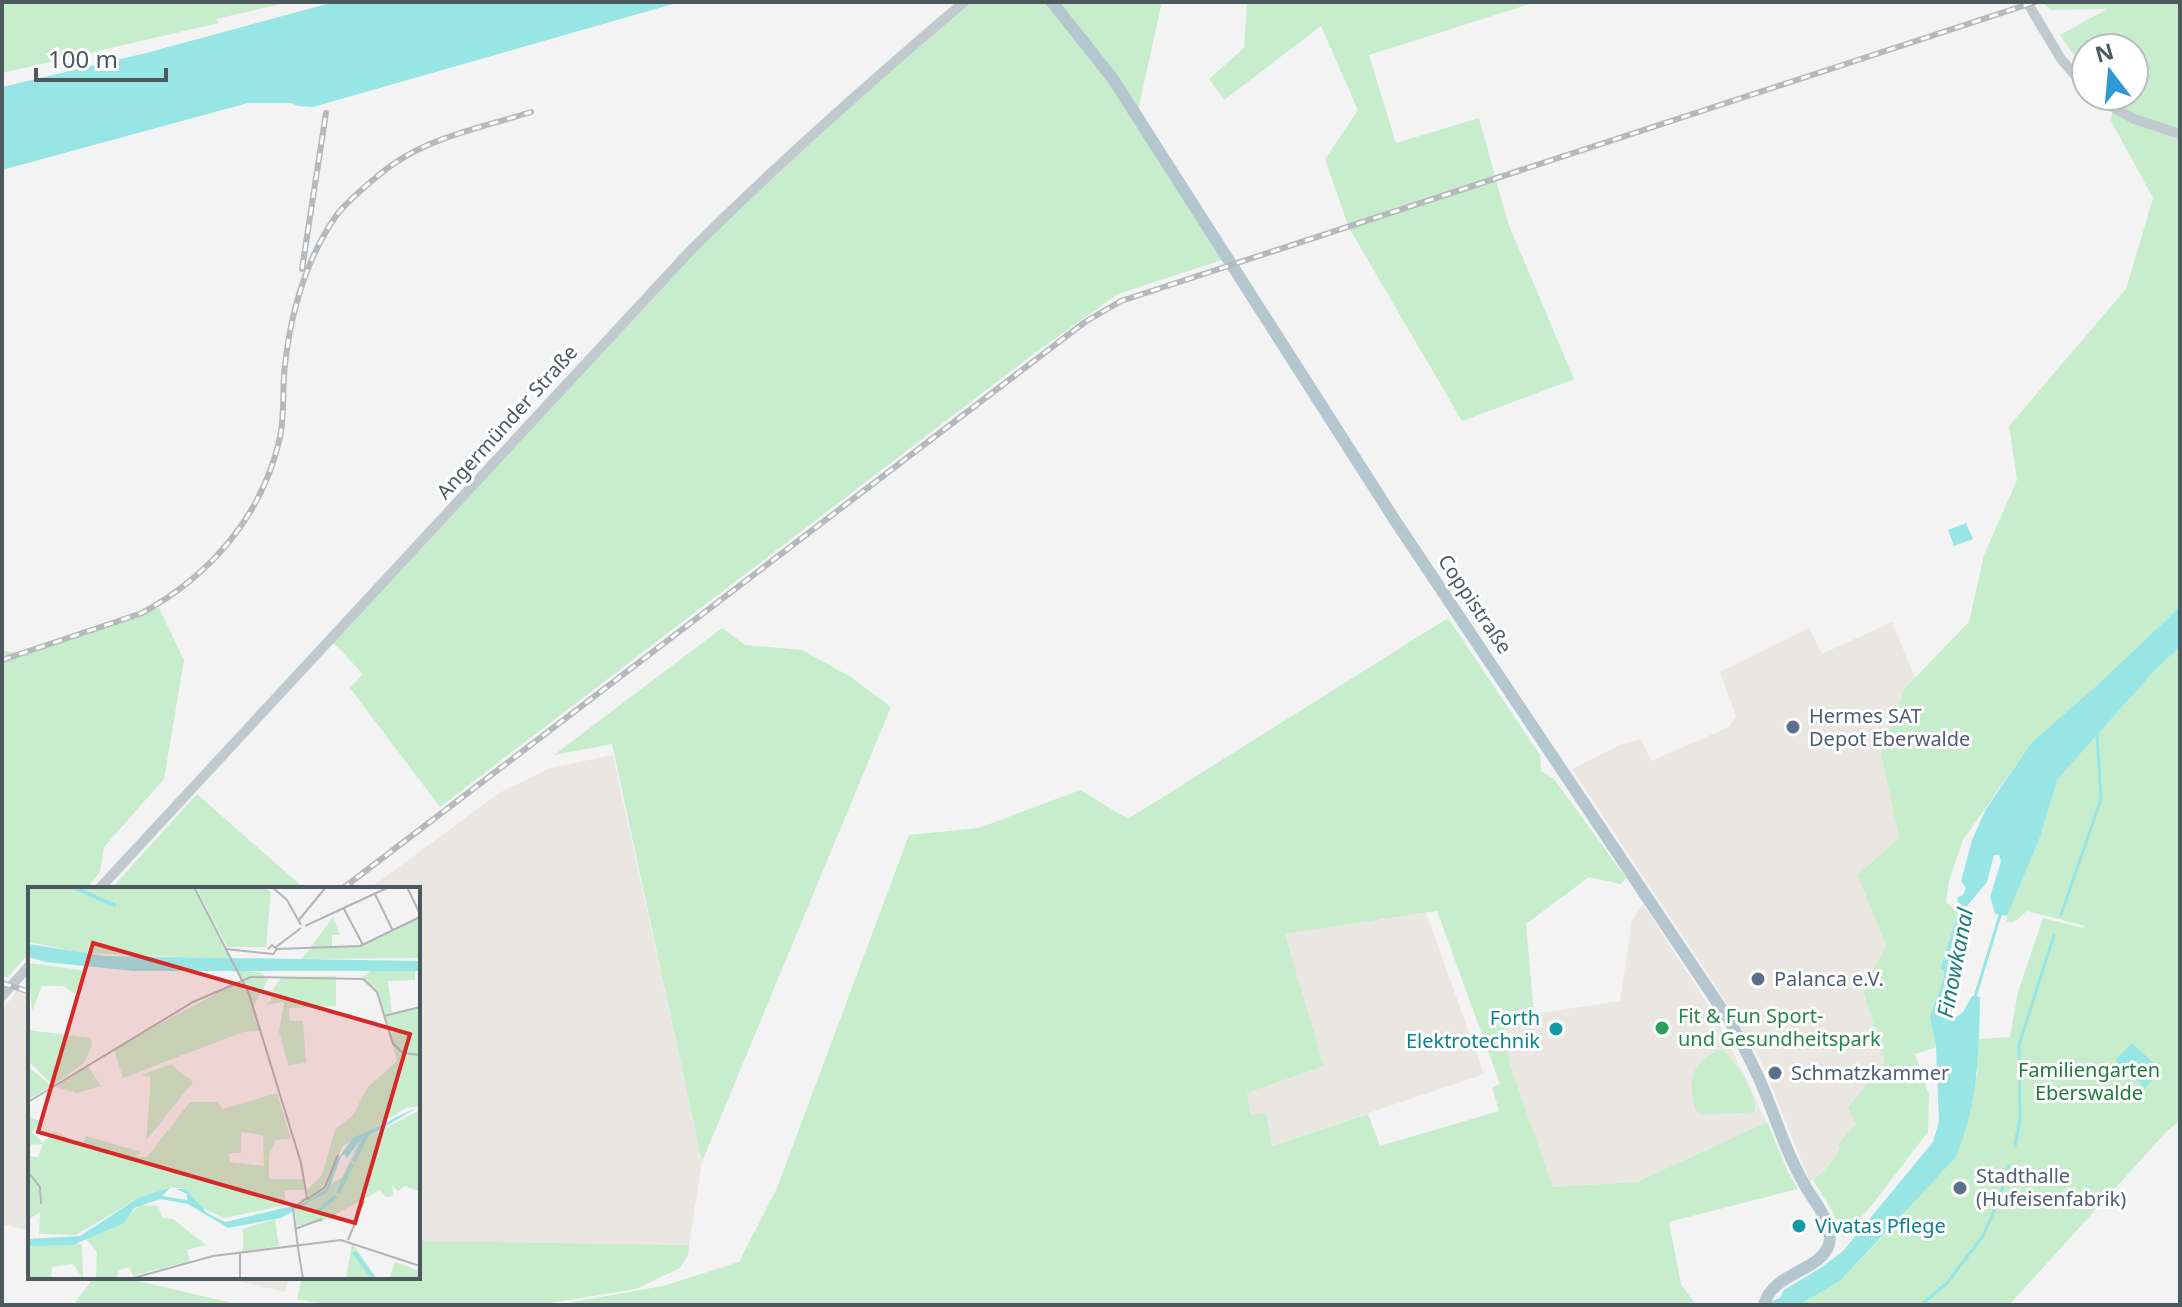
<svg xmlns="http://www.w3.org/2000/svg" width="2182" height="1307" viewBox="0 0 2182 1307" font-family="'Noto Sans',sans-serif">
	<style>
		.commercial { fill: #eae6e1 }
		.green { fill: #c7edcd; fill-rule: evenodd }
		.water { fill: #98e5e5 }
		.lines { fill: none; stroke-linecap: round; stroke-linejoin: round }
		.stream { stroke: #98e5e5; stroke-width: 3 }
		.minor { stroke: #c0c9cd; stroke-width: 10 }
		.major { stroke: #b5c7ce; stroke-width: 12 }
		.rail-casing { stroke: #b5b9bc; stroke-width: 6 }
		.rail { stroke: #fff; stroke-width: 3; stroke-dasharray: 9; stroke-linecap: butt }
		.service-dot { fill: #5c6f8a; stroke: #fff; stroke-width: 3 }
		.leisure-dot { fill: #2e9e5b; stroke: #fff; stroke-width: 3 }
		.culture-dot { fill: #0f9aa8; stroke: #fff; stroke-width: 3 }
		.labels { text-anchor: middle; stroke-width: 6; stroke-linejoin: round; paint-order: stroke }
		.street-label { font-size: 20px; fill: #4c595e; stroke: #fff }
		.service-label { font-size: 20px; fill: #4e5e75; stroke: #fff; text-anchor: start }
		.leisure-label { font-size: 20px; fill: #27864d; stroke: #fff; text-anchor: start }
		.culture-label { font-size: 20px; fill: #0d838f; stroke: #fff; text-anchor: end }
		.park-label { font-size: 20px; fill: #217b3c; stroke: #fff }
		.water-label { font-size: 22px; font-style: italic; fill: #187e7e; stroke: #fff }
		.inset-river { fill: none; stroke: #98e5e5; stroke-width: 4 }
		.inset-road { fill: none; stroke: #b1b5b7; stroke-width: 2 }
		.view { fill: #d62828; fill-opacity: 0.15; stroke: #d62828; stroke-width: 4 }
		.inset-edge { fill: none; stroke: #4c595e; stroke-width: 4 }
	</style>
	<rect width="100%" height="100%" fill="#f4f3f3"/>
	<g class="commercial">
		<polygon points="1892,622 1915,678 1905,688 1881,754 1899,838 1857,875 1886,945 1863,990 1886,1062 1848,1106 1855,1124 1839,1145 1840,1149 1826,1169 1810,1182 1762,1062 1715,985 1572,769 1620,745 1641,739 1651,761 1729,727 1736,716 1720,672 1809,628 1822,654"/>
		<polygon points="613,755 702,1162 689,1245 418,1241 418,889 369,889 499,793 550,768"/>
		<polygon points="1643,904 1716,1017 1767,1122 1637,1182 1553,1187 1510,1065 1505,1027 1534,1014 1620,1001 1632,921"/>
		<polygon points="1426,913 1484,1074 1272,1146 1266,1114 1251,1115 1247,1093 1324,1066 1285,934"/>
		<polygon points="17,991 30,995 30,1231 2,1224 2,1010"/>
		<polygon points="220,1277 289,1277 285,1292"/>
	</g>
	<g class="green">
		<polygon points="2,2 289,2 216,19 219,23 2,73"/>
		<polygon points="964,2 1162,2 1137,115 1228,258 1118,294 1036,352 440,807 350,688 363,674 331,640 690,251"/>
		<polygon points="1247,2 1536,2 1369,55 1396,143 1479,118 1508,223 1574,379 1462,421 1349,228 1325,159 1358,110 1321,26 1224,100 1209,79 1244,48"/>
		<polygon points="2043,2 2180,2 2180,607 2095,687 2032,742 1963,840 1949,881 1946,902 1958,913 1940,967 1944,971 1945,977 1930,1017 1936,1047 1915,1054 1929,1095 1928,1132 1872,1205 1843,1238 1833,1212 1813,1180 1826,1169 1840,1149 1838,1145 1855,1124 1848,1107 1885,1062 1863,990 1886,945 1857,875 1899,838 1881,754 1905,688 1969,622 1984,555 2017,480 2009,426 2126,289 2153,198 2111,121 2115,96 2134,96 2134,48 2086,48 2086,73 2060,35 2107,9 2050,10"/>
		<polygon points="159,608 184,660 164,779 104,847 100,872 86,889 30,889 30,952 7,978 2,975 2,651 19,652"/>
		<path d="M1448 618 1540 755 1541 771 1554 779 1626 878 1621 884 1589 877 1526 924 1534 1014 1505 1028 1510 1065 1553 1187 1637 1182 1767 1122 1788 1172 1798 1189 1669 1222 1681 1284 1696 1305H555L663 1286 739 1262 777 1188 909 835 979 828 1080 790 1128 819ZM1437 911 1500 1084 1492 1087 1499 1111 1380 1146 1368 1114 1272 1146 1266 1113 1251 1115 1247 1093 1324 1066 1285 934Z"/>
		<polygon points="722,628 745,645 802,650 851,677 891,707 702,1162 612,744 554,755"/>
		<polygon points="2180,647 2180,1121 2168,1130 2009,1305 1799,1305 1840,1281 1903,1215 1977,1075 1978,1039 2010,1037 2018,992 2043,918 2083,928 2085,926 2027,911 2014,922 2007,922 2007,916 2057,780 2155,670"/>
		<polygon points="197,794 305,889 111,889"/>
		<path d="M1718 1050H1723C1736 1062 1757 1094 1755 1112L1708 1115 1696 1111C1687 1084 1690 1063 1718 1050Z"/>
		<polygon points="418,1241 689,1245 688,1255 680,1268 636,1289 538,1305 329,1305 297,1299 302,1277 418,1277"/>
		<polygon points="94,1277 121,1277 241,1305 73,1305"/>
	</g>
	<g class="water">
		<polygon points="334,2 680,2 313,107 298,106 291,103 248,103 2,170 2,87 146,53"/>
		<polygon points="1966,523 1973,539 1954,546 1948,530"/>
		<path d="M2180 607V647L2155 670 2057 780 2040 837 2007 916 1995 914 1990 897 2001 861 1999 855H1994L1987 882 1967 906 1963 920 1967 925 1947 987V1016L1952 1020 1963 1012 1972 996 1980 997C1979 1051 1978 1108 1955 1158L1840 1281 1799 1305H1761L1780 1298 1784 1290 1822 1267 1843 1251 1933 1142 1939 1121 1936 1047 1930 1017 1944 977V971L1940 968 1961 904 1957 901 1958 897 1963 895 1966 888 1961 881 1972 840 1986 809 2032 742 2095 687Z"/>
		<polygon points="2132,1043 2161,1070 2145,1088 2115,1060"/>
	</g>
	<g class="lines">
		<g class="stream">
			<polyline points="2061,915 2101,799 2097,734"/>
			<polyline points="1975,997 2001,912"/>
			<polyline points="2015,1146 2020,1117 2019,1045 2054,935"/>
			<polyline points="1921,1305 1947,1283 1983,1236 1999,1200 2009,1166"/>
		</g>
		<g class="minor">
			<polyline points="2027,2 2061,59 2086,88"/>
			<polyline points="2093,96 2134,119 2180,134"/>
			<path d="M99 889 690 251C777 164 870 82 964 2"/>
			<polyline points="2,996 30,965"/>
		</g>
		<path class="major" d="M1052 2 1113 79 1396 522 1731 1023C1741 1042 1752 1062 1761 1083 1776 1118 1787 1156 1807 1189 1816 1204 1834 1225 1829 1244 1821 1272 1772 1272 1764 1305"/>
		<defs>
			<g id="rail">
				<polyline points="302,269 326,113"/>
				<path d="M2 660 142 613C210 576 263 515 280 437 285 413 282 388 285 364 291 313 306 259 336 216 345 203 381 172 395 163 434 136 487 126 531 112"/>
				<polyline points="342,889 1085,322 1121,301 2035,2"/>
				<polyline points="2,983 30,992"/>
			</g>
		</defs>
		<use href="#rail" class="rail-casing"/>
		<use href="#rail" class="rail"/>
	</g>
	<g class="service-dot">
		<circle cx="1793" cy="727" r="8"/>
		<circle cx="1758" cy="979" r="8"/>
		<circle cx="1775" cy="1073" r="8"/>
		<circle cx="1960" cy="1188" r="8"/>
	</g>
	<circle class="leisure-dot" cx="1662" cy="1028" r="8"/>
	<g class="culture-dot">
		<circle cx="1556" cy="1029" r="8"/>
		<circle cx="1799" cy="1226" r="8"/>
	</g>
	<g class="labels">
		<g class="street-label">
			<text transform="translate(507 422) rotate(-48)" y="7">Angermünder Straße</text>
			<text transform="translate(1475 604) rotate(56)" y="7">Coppistraße</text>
		</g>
		<g class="service-label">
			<text x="1809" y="723">Hermes SAT<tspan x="1809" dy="23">Depot Eberwalde</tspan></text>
			<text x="1774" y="986">Palanca e.V.</text>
			<text x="1791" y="1080">Schmatzkammer</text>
			<text x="1976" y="1183">Stadthalle<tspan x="1976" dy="23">(Hufeisenfabrik)</tspan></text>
		</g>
		<g class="leisure-label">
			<text x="1678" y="1023">Fit &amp; Fun Sport-<tspan x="1678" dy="23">und Gesundheitspark</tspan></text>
		</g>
		<g class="culture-label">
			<text x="1540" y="1025">Forth<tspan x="1540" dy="23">Elektrotechnik</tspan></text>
			<text x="1815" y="1233" text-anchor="start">Vivatas Pflege</text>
		</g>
		<g class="park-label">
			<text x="2089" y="1077">Familiengarten<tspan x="2089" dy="23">Eberswalde</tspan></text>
		</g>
		<g class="water-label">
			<text transform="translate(1955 963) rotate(-79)" y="8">Finowkanal</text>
		</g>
	</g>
	<g transform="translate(28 887)">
		<rect width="392" height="392" fill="#f4f3f3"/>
		<path d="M0 0H165L202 72 55 66 0 55ZM168 0H236L243 5 238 60H199ZM305 30 312 48H304V60L333 59 392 31V71L274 72ZM0 76 53 83 57 88 47 107 35 99H14L4 124ZM209 83 234 86 240 92 225 120 232 144 215 145 95 191 86 162 213 93ZM342 84H387V93L360 94 364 126 392 120V219L378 221 315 259 299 295 281 312 279 303 294 288 307 243 325 228 339 201 369 174 362 146 369 144 362 143 350 107 334 91ZM308 89V119L261 121 262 134H275L278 176 260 178 251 145 256 115 237 118 243 114 245 102 253 91ZM0 143 63 151 64 159 56 176 25 198 0 174ZM143 177 165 195 118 254 123 190 114 188ZM0 179 23 199 0 213ZM60 179 73 199 49 206 28 200ZM249 206 263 252 248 253 241 268V292H275L276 303H256L258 318 196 331 173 320 158 302 143 300 110 311 48 348 11 347 12 325 0 333V269L10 270 15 257 0 258V228L12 235 4 245 15 256 26 244 71 266 54 257 58 249 113 265 107 270H119L162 215H189L195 222ZM213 245 235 248 236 279 202 275 201 266H213ZM392 223V305L378 299 370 304 364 298 365 309 358 310 352 303 295 334 268 339 267 321 314 290 331 255ZM113 318 130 319 135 331 145 332 178 358 159 363 162 374 105 389 101 380 91 383 88 392H68L69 365 56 350 88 338ZM247 332 251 359 215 364V342ZM48 356 54 358 55 392 45 377 24 380 23 392H0V359ZM324 356 337 374 349 392H318ZM367 375 392 384V392H361Z" fill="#c7edcd" fill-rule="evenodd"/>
		<path d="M0 57 77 69 392 74V84H106L18 75 0 70ZM392 219 331 255 318 272 317 267 313 269 300 305 253 331 200 341 160 317 132 312 106 321 96 336 45 358 0 359V352L52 349 110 311 143 300 134 309 159 313V307L148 302H158L179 326 197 335 277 316 298 302 306 277 325 251Z" fill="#98e5e5"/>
		<path class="inset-river" d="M45 0 88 19M326 274 339 247M310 306 324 277M289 325 308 309M326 365 346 392"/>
		<path class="inset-road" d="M166 0 221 107 273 276 279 311 265 321 270 361M244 0 259 13 273 38M379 0 392 27M347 7 365 44M316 22 335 58M271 33 298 0M277 39 361 0M248 60 273 41M198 62 245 67 249 62 244 58 240 62M249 62 332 59 392 30M356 129 392 120M0 215 165 115 223 90 335 92 349 105 365 157 375 166 392 168M0 285 12 300 13 317M278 313 297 300 310 268M267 342 294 332M320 353 336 314M270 361 275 392M102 392 185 369 313 353 392 379M206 392 212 391V365"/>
		<path class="view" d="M65 56 382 147 327 336 10 245Z"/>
		<rect width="392" height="392" class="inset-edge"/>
	</g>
	<rect width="2182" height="1307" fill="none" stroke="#4c595e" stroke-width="8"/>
	<g transform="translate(2110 72) rotate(344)"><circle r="38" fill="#ffffff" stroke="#b7bdbf" stroke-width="2"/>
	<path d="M0-6L14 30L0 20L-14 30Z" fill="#2c99d5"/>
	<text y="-12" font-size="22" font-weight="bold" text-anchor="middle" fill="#4c595e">N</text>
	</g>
	<path d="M36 68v12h130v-12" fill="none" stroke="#4c595e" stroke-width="4"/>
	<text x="48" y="68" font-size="24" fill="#4c595e" stroke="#ffffff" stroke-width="6" paint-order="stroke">100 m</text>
</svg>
